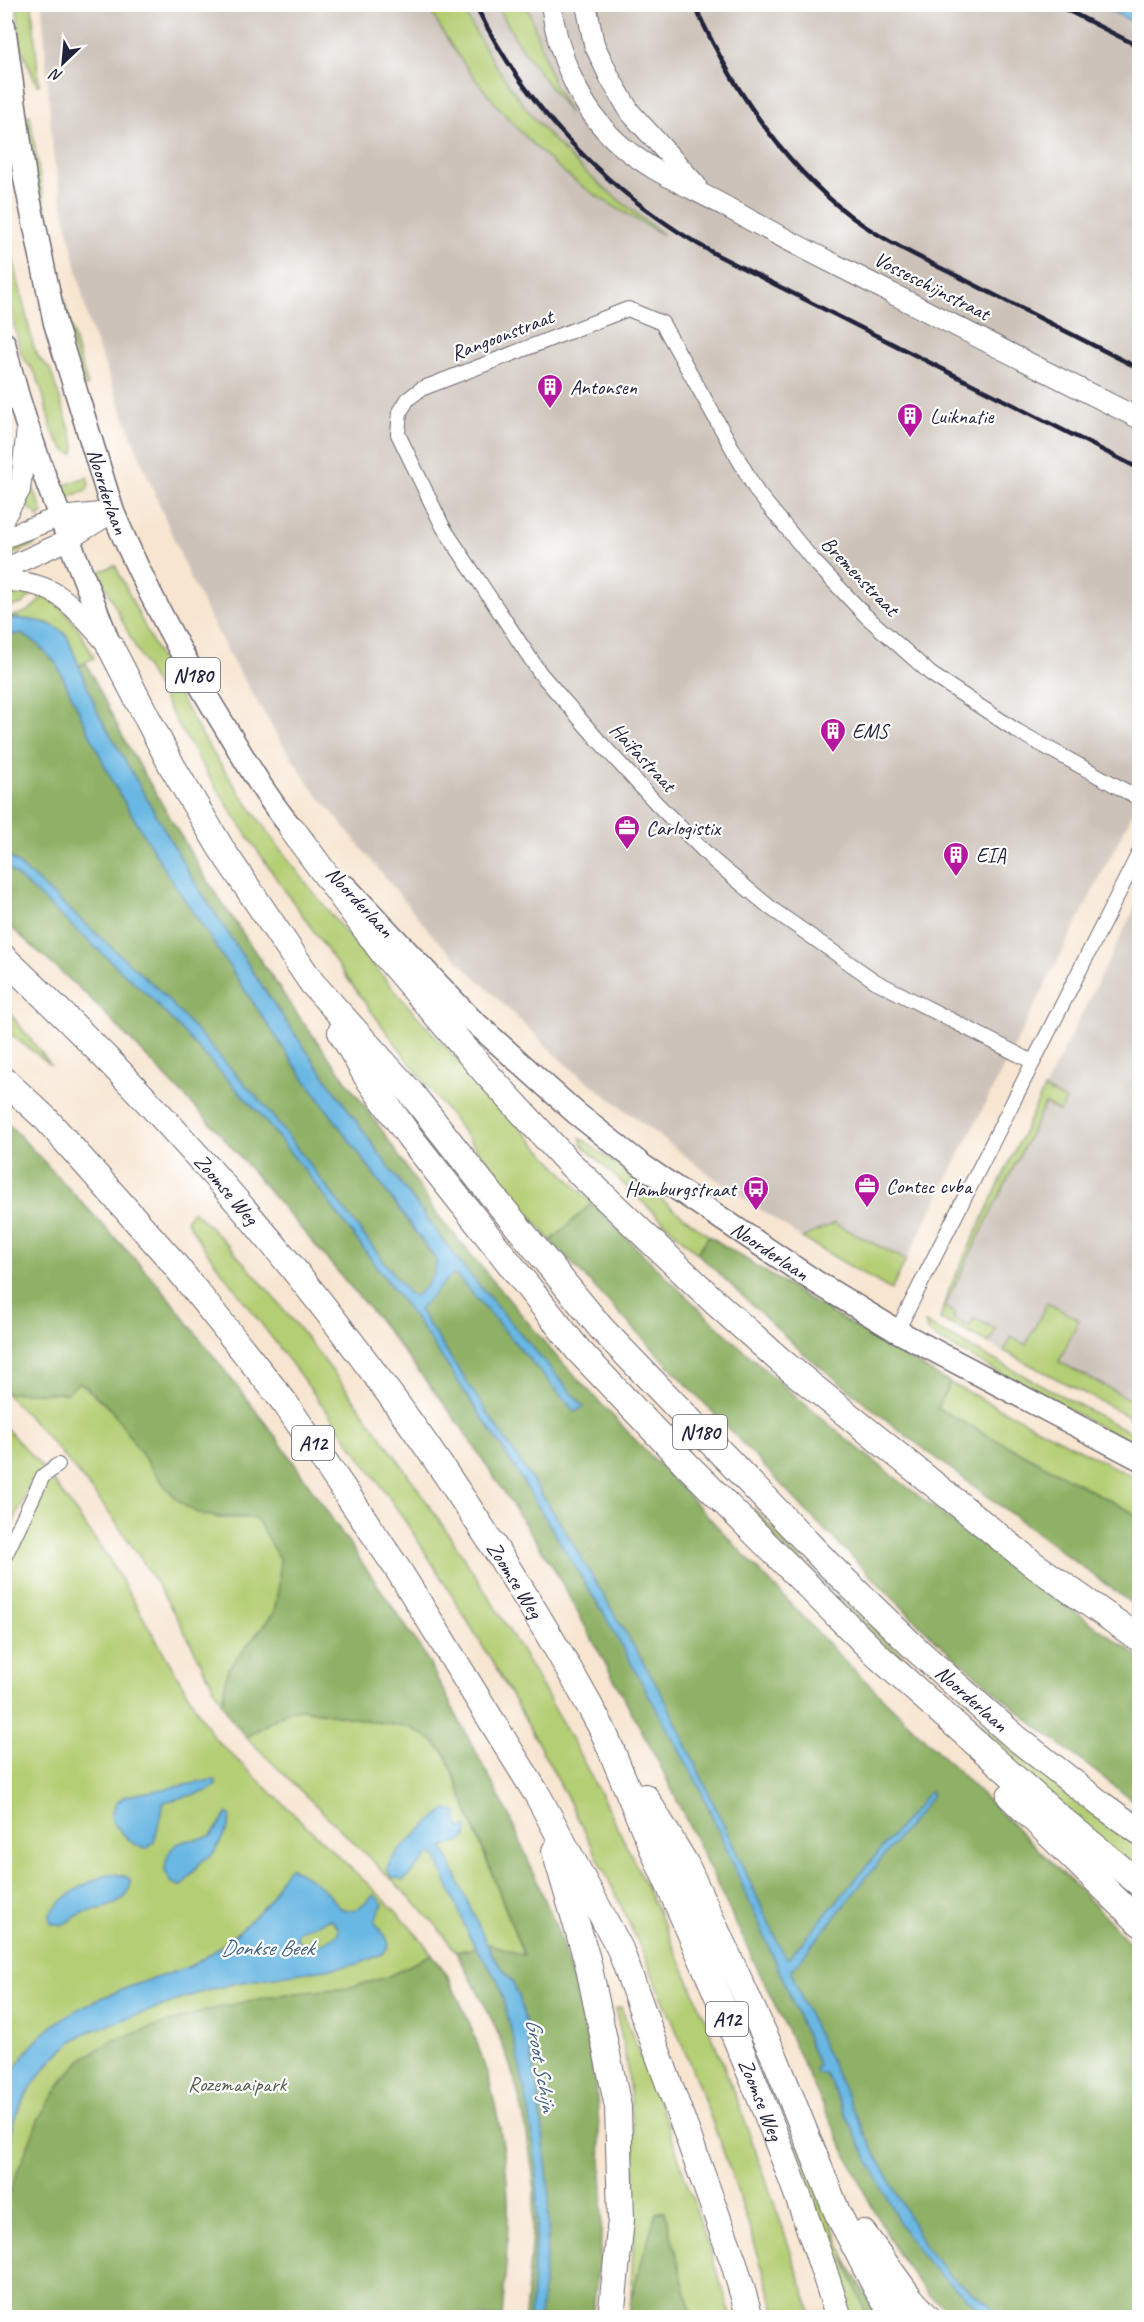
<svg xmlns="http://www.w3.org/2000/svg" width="1144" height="2322" viewBox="0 0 1144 2322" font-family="Caveat,sans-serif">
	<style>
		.built { fill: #eed7bb }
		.industrial { fill: #ccc2b9 }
		.green { fill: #b4ce73; stroke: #6b7857; stroke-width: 1.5 }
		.forest { fill: #8fb165; stroke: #586a50; stroke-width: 1.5 }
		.water { fill: #69b7e3; stroke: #466c8f; stroke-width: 1.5; fill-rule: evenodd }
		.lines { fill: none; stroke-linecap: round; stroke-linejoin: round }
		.street-casing { stroke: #6d666f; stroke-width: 16 }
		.secondary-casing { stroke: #6d666f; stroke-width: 22 }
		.primary-casing { stroke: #6d666f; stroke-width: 25 }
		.highway-casing { stroke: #6d666f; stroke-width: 28 }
		.street { stroke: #fff; stroke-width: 14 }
		.secondary { stroke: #fff; stroke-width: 20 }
		.primary { stroke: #fff; stroke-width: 22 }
		.highway { stroke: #fff; stroke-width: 26 }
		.rail { stroke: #22223b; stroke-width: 4.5 }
		.labels { text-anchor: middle; stroke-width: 4.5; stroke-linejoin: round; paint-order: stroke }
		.shield { fill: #fff; stroke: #646476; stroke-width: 1.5 }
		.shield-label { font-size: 20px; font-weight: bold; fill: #22223b }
		.street-label { font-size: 21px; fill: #22223b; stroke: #fff }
		.poi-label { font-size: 21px; fill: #22223b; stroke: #fff; text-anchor: start }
		.park-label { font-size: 21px; fill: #555e4f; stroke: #fff }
		.water-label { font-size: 22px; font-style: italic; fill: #3e5e7e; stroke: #fff }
	</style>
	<rect width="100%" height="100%" fill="#fff"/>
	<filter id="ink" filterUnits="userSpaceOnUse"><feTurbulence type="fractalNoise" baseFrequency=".0167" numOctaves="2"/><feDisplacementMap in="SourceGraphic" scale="12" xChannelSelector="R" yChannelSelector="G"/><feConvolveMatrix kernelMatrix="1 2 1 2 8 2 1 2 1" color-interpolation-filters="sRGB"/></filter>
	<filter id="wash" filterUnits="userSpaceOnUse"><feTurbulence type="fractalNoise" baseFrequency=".008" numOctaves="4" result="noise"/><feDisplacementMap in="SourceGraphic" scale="24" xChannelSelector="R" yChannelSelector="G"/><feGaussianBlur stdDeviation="1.35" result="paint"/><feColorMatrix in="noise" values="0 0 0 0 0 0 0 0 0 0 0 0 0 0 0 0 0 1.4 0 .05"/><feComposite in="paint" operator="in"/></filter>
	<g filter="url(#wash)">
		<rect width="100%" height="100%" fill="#f7e5d0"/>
		<polygon class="built" points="4,426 14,454 15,475 4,505"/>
		<g class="industrial">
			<polygon points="1099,4 1139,25 1139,800 891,1290 799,1236 713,1177 565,1064 435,938 312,788 280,740 229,655 190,578 145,470 89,324 65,216 53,154 42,5"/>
			<polygon points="1139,900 1139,1422 940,1319 947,1294 1044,1089"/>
		</g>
		<g class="green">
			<polygon points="17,5 32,5 39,85 37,85 20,45"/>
			<path d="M428 5H461C491 65 532 122 581 168 607 192 636 213 663 235 633 217 601 201 574 180 521 140 457 64 428 5Z"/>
			<polygon points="497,5 527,5 553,82 570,114 518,43"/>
			<path d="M30 115C44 208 59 296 88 386L83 387 50 265 25 116Z"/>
			<path d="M4 220 33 345 39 358 50 369 75 445 74 454 69 453C45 435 49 401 36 375 31 366 24 361 20 351L5 283Z"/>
			<polygon points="87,477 89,484 87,490 70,497 65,496 61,486"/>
			<polygon points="28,483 32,485 43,513 38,518 35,512 23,505"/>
			<polygon points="30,537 34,545 5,557 5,547"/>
			<path d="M115 565C148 633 179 703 221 765 327 925 460 1066 592 1203L551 1241C466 1138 385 1033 308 923 246 837 188 748 139 654 125 627 112 600 99 572Z"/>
			<polygon points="22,591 34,593 22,604 5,608 4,592"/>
			<path d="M43 595C72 612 79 629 94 658L79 666 67 636 48 623 6 616C23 616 34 610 43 595Z"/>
			<polygon points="4,1006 51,1065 5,1030"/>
			<polygon points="1044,1089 1066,1100 1060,1112 1045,1104 944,1307 955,1313 953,1319 969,1327 974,1318 996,1329 989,1343 940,1319 947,1294"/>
			<polygon points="580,1137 709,1236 697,1253 582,1145"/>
			<path d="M193 1211C225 1240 253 1272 280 1305 314 1347 347 1389 378 1432 496 1595 597 1773 678 1956 731 2074 772 2196 813 2317H777C711 2088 613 1868 492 1662 461 1610 431 1559 397 1509 334 1417 265 1330 199 1241L186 1219Z"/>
			<polygon points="834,1223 906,1260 891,1290 802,1238"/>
			<polygon points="1047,1303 1079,1319 1059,1362 1139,1404 1139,1422 1004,1351 1011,1337 1026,1345"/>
			<polygon points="925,1323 1139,1437 1139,1448 935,1338 927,1330"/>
			<path d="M80 1382 110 1409 172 1494 194 1511 219 1518H256L280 1560 279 1585 274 1613 228 1669 222 1703C207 1675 193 1646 177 1618 131 1537 72 1459 5 1393H67Z"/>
			<polygon points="950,1383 1139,1480 1139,1516 936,1408"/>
			<polygon points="4,1426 44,1469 35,1476 4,1542"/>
			<polygon points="51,1478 109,1559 213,1737 394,1909 423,1942 448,1976 473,2034 491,2087 504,2152 508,2200 502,2317 5,2318 5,1570 44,1484"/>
			<path d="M754 1509C815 1576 882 1638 951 1698 1011 1750 1073 1802 1139 1847V1875L1027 1782 749 1514Z"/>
			<polygon points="302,1709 411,1728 430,1738 446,1755 524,1957 492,1944 456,1952 437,1926 398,1886 246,1737 290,1710"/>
			<path d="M621 2007 666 2120 732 2317H692L664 2211 656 2213 631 2298C635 2202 640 2103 615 2009Z"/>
			<polygon points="802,2141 867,2317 850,2317 797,2144"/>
		</g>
		<g class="forest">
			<polygon points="5,624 79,666 86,663 126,743 205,877 292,1007 377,1123 437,1214 556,1356 839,1655 1091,1901 1139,1953 1139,2317 961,2317 928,2295 898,2254 867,2197 657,1759 553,1567 460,1425 378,1319 217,1130 89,997 5,922"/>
			<path d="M4 1119 158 1284 276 1437 422 1650 510 1817 558 1931 575 1988 590 2055 597 2098 603 2189 600 2256 592 2317H525C528 2276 533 2235 534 2194 534 2174 530 2154 527 2134 515 2063 492 2014 456 1952L492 1944 524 1956 446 1754 430 1738 411 1728 302 1709 290 1710 246 1737 231 1719 222 1703 228 1669 274 1613 279 1585 280 1560 256 1518C234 1516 217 1520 196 1512 167 1502 132 1436 111 1410 102 1400 90 1391 80 1382L67 1393H5Z"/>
			<path d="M592 1203C655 1267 719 1330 786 1388 898 1485 1019 1572 1139 1657V1805L1031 1722 932 1637 811 1516 551 1241Z"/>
			<polygon points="709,1236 815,1303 950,1383 937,1408 1139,1516 1139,1609 904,1434 802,1352 697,1253"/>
			<path d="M432 1954C478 2018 505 2121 508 2199 509 2238 505 2278 502 2317H5V2203L39 2118 63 2080 83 2058 114 2040 188 2016 224 2006 277 1995 347 1988 387 1977Z"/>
			<polygon points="665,2211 692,2317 629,2317 631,2298 656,2213"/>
			<polygon points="844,2256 879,2317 867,2317"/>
		</g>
		<g class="water">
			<polygon points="1099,5 1139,5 1139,25"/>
			<path d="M5 618C27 619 51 619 67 636L98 713 192 878 275 1006 390 1169 464 1268 584 1407 575 1412 457 1276 451 1275 419 1310 560 1522 666 1701 785 1957 789 1958 792 1954 930 1791 932 1796 929 1800 791 1971 805 2008 867 2138 925 2247 950 2276 995 2309 991 2316C950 2286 924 2266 898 2220L828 2079 824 2073H816L815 2069 818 2065 782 1977 700 1788 605 1616 505 1452 426 1334 320 1190 258 1112 150 997 5 865V852L159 990 264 1105 408 1293 415 1296C427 1287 437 1276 436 1260L294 1064 167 873 114 785 56 663 35 642 22 634 5 635Z"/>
			<path d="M212 1780 216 1781V1785L208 1791 164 1802 154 1842 147 1849C133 1847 121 1832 112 1821 109 1810 117 1801 126 1796Z"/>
			<path d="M445 1810C451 1810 456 1809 459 1815L455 1817 461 1829 467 1826 466 1837 461 1841 443 1847 492 1955 513 1983 520 1999 526 2025 540 2106 549 2190 548 2233 540 2317H530L537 2218V2168L530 2117 517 2052 498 1981 469 1936 435 1854H430L403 1881 391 1877 387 1869C390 1854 432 1821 445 1810Z"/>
			<path d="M228 1813 231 1816 229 1826 214 1853 200 1863 183 1885 180 1886 172 1883 165 1871C167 1835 188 1843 211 1836Z"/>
			<path d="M290 1867 312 1880 327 1892 339 1907 347 1910H356L374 1895 383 1904 375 1920C378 1931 387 1934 389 1945L384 1953 359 1964 236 1983 202 1992 83 2034C52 2054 28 2087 14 2120 10 2130 12 2144 5 2151 4 2131 1 2107 4 2087 6 2080 14 2071 18 2064 49 2017 90 2001 140 1983 156 1977 183 1971 196 1963 223 1947 248 1925 268 1901 276 1890 280 1875 290 1867ZM331 1919 339 1929 338 1934C328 1941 298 1958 297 1934L303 1929Z"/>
			<path d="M115 1874 127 1877 130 1880C131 1907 103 1907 83 1913 76 1916 69 1921 62 1925L51 1923 49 1916C59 1897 95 1876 115 1874Z"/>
		</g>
	</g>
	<g filter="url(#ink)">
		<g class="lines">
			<defs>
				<g id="street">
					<polyline points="1033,1062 875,981 772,909 714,861 657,804 599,741 540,673 443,527 398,434 400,412 408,399 421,389 628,309 662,323 757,492 812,559 866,616 931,674 1017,731 1140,799"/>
					<polyline points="897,1331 1140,851"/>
					<polyline points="4,1558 43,1476 58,1465"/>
				</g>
				<g id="secondary">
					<path d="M551 4C557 53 579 107 616 141 649 172 694 188 732 210 785 240 839 266 893 294 975 336 1057 377 1140 419"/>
					<polyline points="586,4 594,44 610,78 630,112 696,185"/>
					<polyline points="4,518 20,490 27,429"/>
					<polyline points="4,538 59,517 110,512"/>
					<polyline points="4,569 68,540 113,512"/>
					<path d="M4 581C58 581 74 608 107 644"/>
				</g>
				<g id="primary">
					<path id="s1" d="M4 26 25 179 55 323 113 512C145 589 186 664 230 735 252 772 274 810 303 841"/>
					<path d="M4 343C28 448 73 546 110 646"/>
					<path id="s2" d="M346 887 470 1018 576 1113 643 1166 816 1282 897 1331 1140 1459"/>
				</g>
				<g id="highway">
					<path id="s3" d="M110 646 172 766 222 850 312 983 411 1093 486 1188 601 1328 828 1564 918 1651 1015 1737 1102 1805 1140 1832"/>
					<polyline points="292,829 384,954 486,1073 569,1163 716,1303 782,1362 1033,1564 1140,1639"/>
					<path id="s4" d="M4 958C190 1132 353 1328 491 1542 529 1601 566 1662 599 1723 608 1740 614 1758 622 1776 635 1808 649 1840 663 1872 729 2018 792 2165 839 2318"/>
					<polyline points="341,1032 367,1077 409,1136 578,1350 688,1466 878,1656 1053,1812 1140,1884"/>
					<polyline points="4,1080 47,1120 171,1260 285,1403 399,1571 538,1796 620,1949 734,2263 750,2318"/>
					<polyline points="1010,1796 1140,1923"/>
					<polyline points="645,1797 686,1865 775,2058 837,2212 878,2291 896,2318"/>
					<polyline points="555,1851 588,1963 618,2107 621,2220 611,2318"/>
					<polyline points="863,2233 910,2298 928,2318"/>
				</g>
			</defs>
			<use href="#street" class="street-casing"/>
			<use href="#secondary" class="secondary-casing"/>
			<use href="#primary" class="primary-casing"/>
			<use href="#highway" class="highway-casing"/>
			<use href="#street" class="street"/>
			<use href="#secondary" class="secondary"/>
			<use href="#primary" class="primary"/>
			<use href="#highway" class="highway"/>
			<g class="rail">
				<path d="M475 4C528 112 612 197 717 255L1140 469"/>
				<path d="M694 4C731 86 781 163 853 218 889 244 929 262 969 282 1026 311 1083 340 1140 369"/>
				<polyline points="1055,4 1140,47"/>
			</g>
		</g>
	</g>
	<defs>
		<symbol id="building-pin" viewBox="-11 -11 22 30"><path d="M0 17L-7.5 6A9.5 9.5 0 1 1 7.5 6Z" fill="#b5179e" stroke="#fff"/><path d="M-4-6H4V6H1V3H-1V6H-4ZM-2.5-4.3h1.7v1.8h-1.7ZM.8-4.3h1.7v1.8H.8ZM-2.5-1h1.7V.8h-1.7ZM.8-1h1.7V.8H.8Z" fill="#fff"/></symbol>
		<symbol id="office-pin" viewBox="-11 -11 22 30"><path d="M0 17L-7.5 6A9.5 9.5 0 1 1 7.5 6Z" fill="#b5179e" stroke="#fff"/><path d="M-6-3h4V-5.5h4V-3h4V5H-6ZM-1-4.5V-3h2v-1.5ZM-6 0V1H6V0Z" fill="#fff"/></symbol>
		<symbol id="bus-pin" viewBox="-11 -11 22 30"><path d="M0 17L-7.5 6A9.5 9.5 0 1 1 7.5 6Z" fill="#b5179e" stroke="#fff"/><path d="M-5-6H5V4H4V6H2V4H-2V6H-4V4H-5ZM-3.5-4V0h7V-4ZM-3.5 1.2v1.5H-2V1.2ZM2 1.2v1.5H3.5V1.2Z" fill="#fff"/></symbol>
	</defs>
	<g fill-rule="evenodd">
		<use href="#building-pin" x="535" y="372" width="30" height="40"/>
		<use href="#building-pin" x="895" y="401" width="30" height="40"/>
		<use href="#building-pin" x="818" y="716" width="30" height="40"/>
		<use href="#office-pin" x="612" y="813" width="30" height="40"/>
		<use href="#building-pin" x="941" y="840" width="30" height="40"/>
		<use href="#office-pin" x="852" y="1171" width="30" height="40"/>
		<use href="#bus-pin" x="741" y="1174" width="30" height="40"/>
	</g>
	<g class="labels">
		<g class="shield">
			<rect x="166" y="658" width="54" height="34" rx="4.5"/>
			<rect x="673" y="1415" width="54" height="34" rx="4.5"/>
			<rect x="292" y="1426" width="42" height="34" rx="4.5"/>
			<rect x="706" y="2002" width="42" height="34" rx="4.5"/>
		</g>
		<g class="shield-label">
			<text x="193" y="682">N180</text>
			<text x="700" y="1439">N180</text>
			<text x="313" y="1450">A12</text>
			<text x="727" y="2026">A12</text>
		</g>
		<g class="street-label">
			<text transform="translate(932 286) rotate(27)" y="7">Vosseschijnstraat</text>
			<text transform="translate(502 335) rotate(-21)" y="7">Rangoonstraat</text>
			<text dy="7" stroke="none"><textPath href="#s1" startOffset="478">Noorderlaan</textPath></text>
			<text transform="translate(860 576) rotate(46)" y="7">Bremenstraat</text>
			<text transform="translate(643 757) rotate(47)" y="7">Haïfastraat</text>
			<text transform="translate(360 902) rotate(47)" y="7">Noorderlaan</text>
			<text dy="7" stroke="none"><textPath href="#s4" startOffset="321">Zoomse Weg</textPath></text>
			<text dy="7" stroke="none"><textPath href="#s2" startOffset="561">Noorderlaan</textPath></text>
			<text dy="7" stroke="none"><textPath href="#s4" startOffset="807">Zoomse Weg</textPath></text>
			<text dy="7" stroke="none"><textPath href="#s3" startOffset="1368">Noorderlaan</textPath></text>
			<text dy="7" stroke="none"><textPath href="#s4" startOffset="1383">Zoomse Weg</textPath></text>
		</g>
		<g class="poi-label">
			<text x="570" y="394">Antonsen</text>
			<text x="930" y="423">Luiknatie</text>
			<text x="852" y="738">EMS</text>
			<text x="646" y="835">Carlogistix</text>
			<text x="976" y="862">EIA</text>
			<text x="886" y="1193">Contec cvba</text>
			<text x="736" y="1196" text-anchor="end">Hamburgstraat</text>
		</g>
		<g class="park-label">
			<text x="237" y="2091">Rozemaaipark</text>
		</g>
		<g class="water-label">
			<text x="267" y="1955">Donkse Beek</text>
			<text transform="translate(542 2065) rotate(80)" y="8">Groot Schijn</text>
		</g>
	</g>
	<rect width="1144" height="2322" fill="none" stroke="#fff" stroke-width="24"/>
	<g transform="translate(63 63) rotate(206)" stroke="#ffffff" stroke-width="4.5" paint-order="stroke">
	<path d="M0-4.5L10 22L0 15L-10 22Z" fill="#22223b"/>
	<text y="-9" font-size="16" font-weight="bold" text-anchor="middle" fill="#22223b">N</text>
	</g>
</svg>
